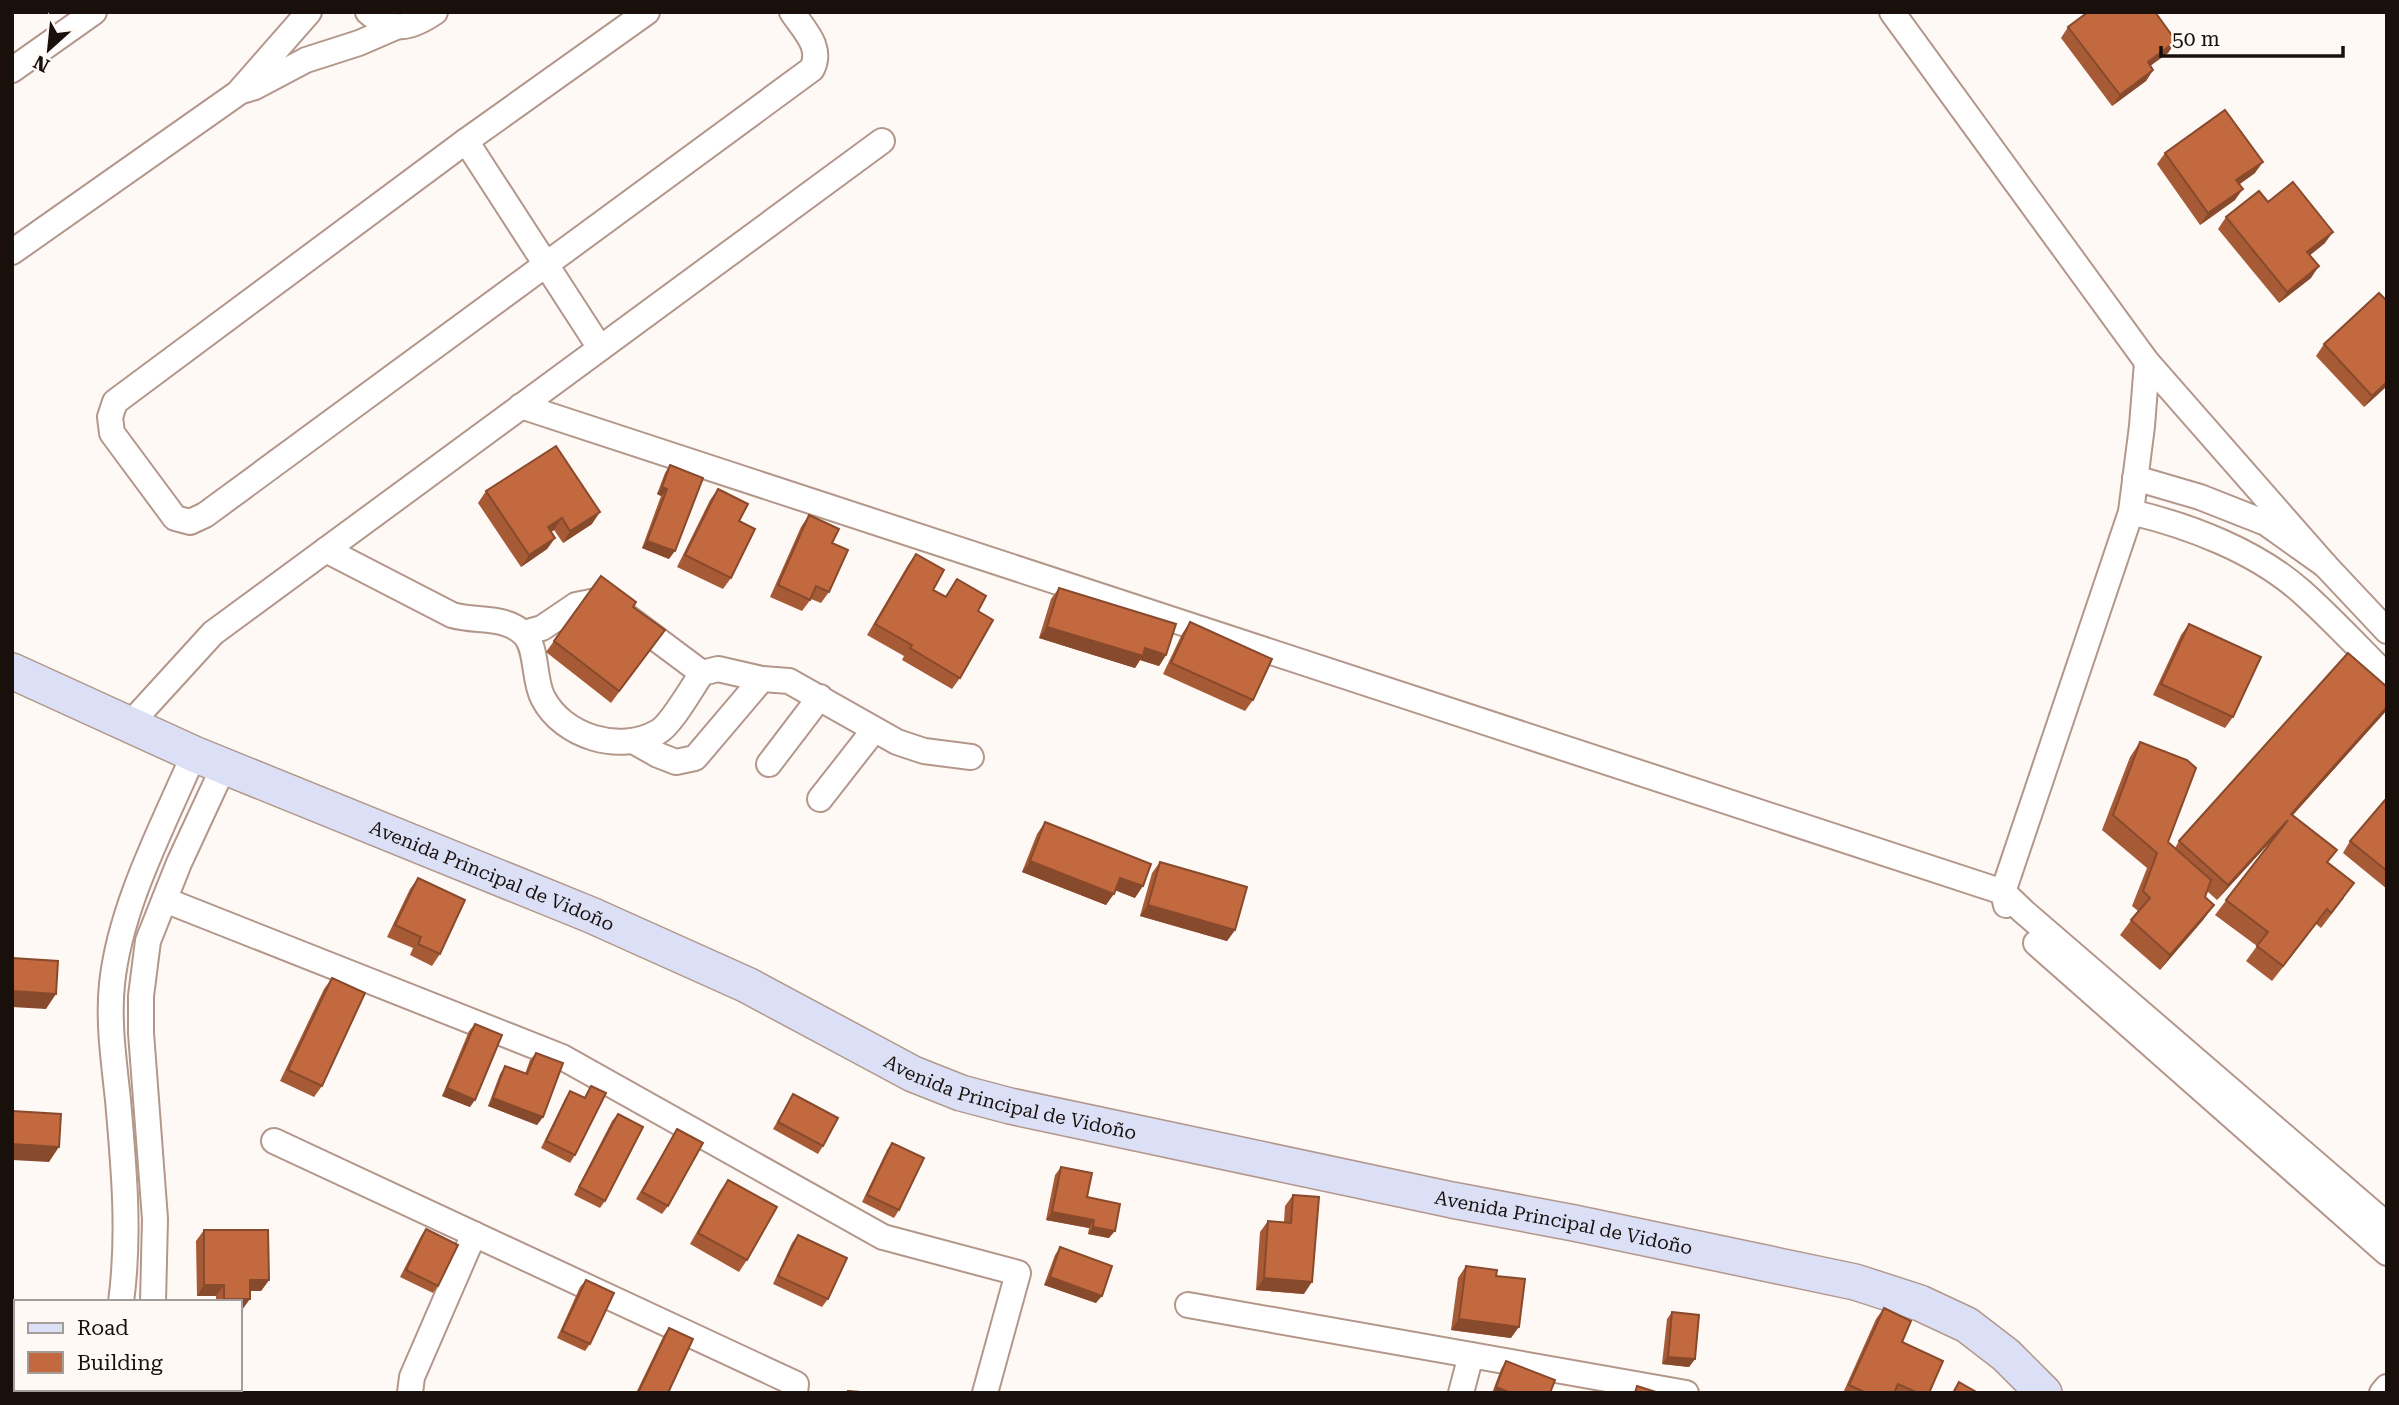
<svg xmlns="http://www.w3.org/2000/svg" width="2399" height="1405" viewBox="0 0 2399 1405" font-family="'Roboto Serif',serif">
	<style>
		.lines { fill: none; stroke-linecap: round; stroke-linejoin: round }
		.minor-casing { stroke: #b3978b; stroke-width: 28 }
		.secondary-casing { stroke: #b3978b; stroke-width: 38 }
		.minor { stroke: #fff; stroke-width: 24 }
		.secondary { stroke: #dbe0f7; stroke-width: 35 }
		.wall { fill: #a75a36 }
		.shaded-wall { fill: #884a2c }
		.building { fill: #c2693f; stroke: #884a2c; stroke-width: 2 }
		.labels { text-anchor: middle; stroke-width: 6; stroke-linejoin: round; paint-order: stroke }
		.street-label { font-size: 19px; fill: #19100b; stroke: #fff9f6 }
	</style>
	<rect width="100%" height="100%" fill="#fff9f6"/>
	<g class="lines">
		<defs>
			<g id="minor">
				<path d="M368 12C392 33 410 29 435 12"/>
				<path d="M647 12 466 141 115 402 110 417 112 433 175 518 190 522 205 515 812 69C823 47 804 30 792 12"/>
				<polyline points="1892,12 2147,362 2325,565"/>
				<polyline points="12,70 94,12"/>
				<polyline points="245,90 255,87 306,60 359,43 396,27"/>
				<polyline points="466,141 600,348"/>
				<polyline points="12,252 238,93 309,12"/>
				<polyline points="521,406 2003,892 2024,912 2387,1225"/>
				<polyline points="2135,478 2200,497 2266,523 2325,565 2387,631"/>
				<path d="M2131 512C2190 526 2256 551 2302 592 2331 618 2359 648 2387 676"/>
				<path d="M326 550 452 615C475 622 503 615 523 633 538 646 533 680 543 698 563 737 620 754 658 732 671 725 693 686 702 673L718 669 762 679 789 681 897 742 924 751 971 757"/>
				<polyline points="524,633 542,628 576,605 596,601 623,614 702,673"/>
				<polyline points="129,725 213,633 882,141"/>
				<polyline points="635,742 658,755 676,762 695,758 762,679"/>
				<polyline points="769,764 820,697"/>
				<polyline points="820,799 874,730"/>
				<polyline points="165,900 562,1057 883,1237 1018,1273 985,1393"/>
				<polyline points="2006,905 2003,892 2131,512 2142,426 2147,362"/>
				<polyline points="2036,943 2387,1253"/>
				<polyline points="274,1141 796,1384 795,1393"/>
				<path d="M121 1302C130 1235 124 1168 118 1100 114 1062 108 1022 112 984 120 906 163 826 194 754"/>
				<polyline points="153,1302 155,1219 141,1033 141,996 148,941 179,863 224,766"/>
				<polyline points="1188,1305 1686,1393"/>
				<polyline points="118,1389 118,1393"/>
				<polyline points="144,1389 144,1393"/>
				<polyline points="410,1393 412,1377 474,1234"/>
				<polyline points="1461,1393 1471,1355"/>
				<polyline points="2382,1393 2387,1387"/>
			</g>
			<g id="secondary">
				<path id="s1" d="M12 671 194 754 591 915 747 985 913 1074 961 1093 1010 1106 1452 1200 1574 1223 1855 1282 1920 1303 1967 1325 2006 1355 2044 1393"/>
			</g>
		</defs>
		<use href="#minor" class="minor-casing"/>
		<use href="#secondary" class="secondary-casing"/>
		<use href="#minor" class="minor"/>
		<use href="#secondary" class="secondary"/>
	</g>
	<g class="wall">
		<polygon points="2068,27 2176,41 2168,53 2150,66 2153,70 2146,81 2112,106 2061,38"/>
		<polygon points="2165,153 2255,173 2239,184 2235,200 2200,225 2157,164"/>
		<polygon points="2268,202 2325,243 2310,255 2311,278 2279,303 2218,229 2226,217"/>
		<polygon points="2387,301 2387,386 2364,407 2316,356 2324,344"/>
		<polygon points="670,465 669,559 642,548 661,496 657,494 665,473"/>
		<polygon points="718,489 739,521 731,578 723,589 677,567 710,500"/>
		<polygon points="486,491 592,524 563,543 554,530 551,532 555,538 547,549 521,567 478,503"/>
		<polygon points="809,515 832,543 829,592 821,603 811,599 802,611 770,597 801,527"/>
		<polygon points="916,554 933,590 945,597 957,579 978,611 960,678 952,689 902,660 904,656 867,635 908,565"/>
		<polygon points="601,576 633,607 665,630 611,703 546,652"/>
		<polygon points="1059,588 1166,655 1159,666 1140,660 1135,668 1039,638 1051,599"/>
		<polygon points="1190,622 1253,700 1245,711 1163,674 1182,634"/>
		<polygon points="2189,624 2233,717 2225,728 2153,695 2181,635"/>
		<polygon points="2387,687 2387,710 2292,816 2328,863 2344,898 2321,928 2316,924 2272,981 2246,961 2257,946 2215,915 2271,841 2217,900 2207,891 2205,897 2214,905 2203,920 2160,970 2120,935 2138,911 2132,906 2147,868 2102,830 2130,757 2140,742 2168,842 2175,848 2179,841"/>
		<polygon points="2387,801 2387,889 2343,853 2350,841"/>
		<polygon points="1045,822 1135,898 1115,890 1106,905 1022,872 1037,834"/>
		<polygon points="1160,862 1235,930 1227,941 1140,916 1152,873"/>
		<polygon points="418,878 440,954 432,966 410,955 413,948 387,937 410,889"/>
		<polygon points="332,978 322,1086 314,1097 280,1081 324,989"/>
		<polygon points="475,1024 470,1107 442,1096 469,1031"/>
		<polygon points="536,1053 543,1117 537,1125 488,1106 500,1074 505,1066 525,1074 530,1060"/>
		<polygon points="591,1086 575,1155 570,1163 541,1148 565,1099 570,1091 584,1098"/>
		<polygon points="793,1094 823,1146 818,1154 773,1129"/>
		<polygon points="618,1114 605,1201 600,1208 574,1195 612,1121"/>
		<polygon points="677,1129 668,1206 662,1214 636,1199"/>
		<polygon points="892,1143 899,1210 894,1218 862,1202 887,1150"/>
		<polygon points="1061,1167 1087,1197 1109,1238 1088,1234 1089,1228 1046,1220 1055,1175"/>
		<polygon points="728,1180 747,1260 739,1272 690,1244 720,1191"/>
		<polygon points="1293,1195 1304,1294 1256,1290 1260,1232 1268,1221 1284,1222 1285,1206"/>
		<polygon points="426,1229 438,1286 433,1293 400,1277 421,1236"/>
		<polygon points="204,1230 269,1280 261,1291 250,1291 242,1310 240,1302 216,1302 216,1296 197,1296 196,1241"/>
		<polygon points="798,1235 828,1299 822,1307 773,1284 792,1243"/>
		<polygon points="1060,1247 1096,1303 1044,1285 1055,1255"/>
		<polygon points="1466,1266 1511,1338 1451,1330 1458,1278"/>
		<polygon points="586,1280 590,1344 585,1351 557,1338 580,1287"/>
		<polygon points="1884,1308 1929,1393 1843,1393 1876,1319"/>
		<polygon points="1672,1312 1695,1359 1689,1367 1662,1364 1667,1319"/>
		<polygon points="669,1328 668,1393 636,1393 664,1335"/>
		<polygon points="1506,1361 1550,1393 1492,1393 1501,1369"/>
	</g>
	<g class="shaded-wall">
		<polygon points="2176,41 2168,53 2140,73 2148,62"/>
		<polygon points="2153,70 2146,81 2112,106 2120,95"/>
		<polygon points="2263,162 2255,173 2229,192 2236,180"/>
		<polygon points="2243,189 2235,200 2200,225 2208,213"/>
		<polygon points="2333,232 2325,243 2299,264 2307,252"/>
		<polygon points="2319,266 2311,278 2279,303 2287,292"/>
		<polygon points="2387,382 2387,386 2364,407 2372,396"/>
		<polygon points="662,487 667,489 661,496 657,494"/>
		<polygon points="600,512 592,524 563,543 570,531"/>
		<polygon points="562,518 554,530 540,539 548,527"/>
		<polygon points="555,538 547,549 521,567 529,555"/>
		<polygon points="647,541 675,551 669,559 642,548"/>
		<polygon points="1047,627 1145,648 1166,655 1159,666 1140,660 1135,668 1039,638"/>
		<polygon points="2387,707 2387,710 2283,826 2277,834 2217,900 2228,885"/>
		<polygon points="1030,861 1114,894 1106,905 1022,872"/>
		<polygon points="1120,878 1143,886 1135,898 1112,889"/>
		<polygon points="1148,905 1235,930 1227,941 1140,916"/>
		<polygon points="2214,905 2203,920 2160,970 2170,955"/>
		<polygon points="2327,909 2316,924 2272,981 2283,966"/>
		<polygon points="12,991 56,994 46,1009 12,1007"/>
		<polygon points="447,1088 475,1100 470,1107 442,1096"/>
		<polygon points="493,1098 543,1117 537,1125 488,1106"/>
		<polygon points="12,1144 59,1147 49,1162 12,1160"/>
		<polygon points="1052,1212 1094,1220 1089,1228 1046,1220"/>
		<polygon points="1093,1227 1115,1231 1109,1238 1088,1234"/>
		<polygon points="1050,1277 1102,1296 1096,1303 1044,1285"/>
		<polygon points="1264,1278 1312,1282 1304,1294 1256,1290"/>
		<polygon points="250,1280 269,1280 261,1291 242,1291"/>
		<polygon points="204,1285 224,1285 216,1296 197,1296"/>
		<polygon points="224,1299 250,1299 242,1310 240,1310 240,1302 223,1302"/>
		<polygon points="1459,1319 1519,1327 1511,1338 1451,1330"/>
		<polygon points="1668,1357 1695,1359 1689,1367 1662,1364"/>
		<polygon points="1496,1387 1511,1393 1493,1393"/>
	</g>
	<g class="building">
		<polygon points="2088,12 2155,12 2176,41 2148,62 2153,70 2120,95 2068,27"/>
		<polygon points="2225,110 2263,162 2236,180 2243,189 2208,213 2165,153"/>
		<polygon points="2293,182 2333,232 2307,252 2319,266 2287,292 2226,217 2259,191 2268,202"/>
		<polygon points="2379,293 2387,301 2387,382 2372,396 2324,344"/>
		<polygon points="556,446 600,512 570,531 562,518 548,527 555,538 529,555 486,491"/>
		<polygon points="670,465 703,478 675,551 647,541 667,489 662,487"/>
		<polygon points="718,489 748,504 739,521 755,529 731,578 685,555"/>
		<polygon points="809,515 839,529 832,543 848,550 829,592 816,586 810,600 778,585"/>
		<polygon points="916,554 944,570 933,590 946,597 957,579 986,596 978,611 993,620 960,678 910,648 912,645 875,624"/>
		<polygon points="601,576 636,602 633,607 665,630 619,691 554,641"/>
		<polygon points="1059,588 1176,624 1166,655 1145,648 1143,656 1047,627"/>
		<polygon points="1190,622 1272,659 1253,700 1171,663"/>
		<polygon points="2189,624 2261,657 2233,717 2161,684"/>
		<polygon points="2348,653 2387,687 2387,707 2291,814 2337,850 2327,862 2354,883 2331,913 2327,909 2283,966 2257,946 2268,932 2226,900 2288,820 2228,885 2179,841"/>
		<polygon points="2140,742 2187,760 2196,768 2168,842 2211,880 2205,897 2214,905 2170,955 2131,920 2150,898 2143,891 2157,853 2113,815"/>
		<polygon points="2385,800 2387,801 2387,871 2350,841"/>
		<polygon points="1045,822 1151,864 1143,886 1120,878 1114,894 1030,861"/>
		<polygon points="1160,862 1247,887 1235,930 1148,905"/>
		<polygon points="418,878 465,900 440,954 418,944 421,937 395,925"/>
		<polygon points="12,958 58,961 56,994 12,991"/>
		<polygon points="332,978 365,993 322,1086 288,1070"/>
		<polygon points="475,1024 502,1035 475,1100 447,1088"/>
		<polygon points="536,1053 563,1063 543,1117 493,1098 505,1066 527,1074"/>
		<polygon points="591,1086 606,1093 575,1155 546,1141 570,1091 585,1098"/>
		<polygon points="793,1094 838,1118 823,1146 778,1122"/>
		<polygon points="12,1111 61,1114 59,1147 12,1144"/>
		<polygon points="618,1114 643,1127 605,1201 579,1187"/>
		<polygon points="677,1129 703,1143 668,1206 642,1192"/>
		<polygon points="892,1143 924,1158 899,1210 867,1195"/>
		<polygon points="1061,1167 1092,1173 1087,1197 1120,1204 1115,1231 1093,1227 1094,1220 1052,1212"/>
		<polygon points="728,1180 777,1207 747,1260 698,1233"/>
		<polygon points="1293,1195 1319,1197 1312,1282 1264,1278 1268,1221 1291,1223"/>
		<polygon points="426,1229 458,1245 438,1286 406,1270"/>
		<polygon points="204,1230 268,1230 269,1280 250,1280 250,1299 224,1299 224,1285 204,1285"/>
		<polygon points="798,1235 847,1258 828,1299 778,1276"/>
		<polygon points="1060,1247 1112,1266 1102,1296 1050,1277"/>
		<polygon points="1466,1266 1497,1270 1496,1276 1525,1279 1519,1327 1459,1319"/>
		<polygon points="586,1280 614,1293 590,1344 562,1331"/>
		<polygon points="1884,1308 1911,1321 1902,1342 1943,1361 1929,1393 1918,1393 1898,1384 1894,1393 1866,1393 1849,1385"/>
		<polygon points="1672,1312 1699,1315 1695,1359 1668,1357"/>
		<polygon points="669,1328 693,1339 668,1393 638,1393"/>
		<polygon points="1506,1361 1555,1380 1550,1393 1511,1393 1496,1387"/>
		<polygon points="1959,1382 1978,1393 1953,1393"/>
		<polygon points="1637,1386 1659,1393 1635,1393"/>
		<polygon points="848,1391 874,1393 848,1393"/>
	</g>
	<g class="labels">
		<g class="street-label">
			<text dy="7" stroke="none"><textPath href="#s1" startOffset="522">Avenida Principal de Vidoño</textPath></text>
			<text dy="7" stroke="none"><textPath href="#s1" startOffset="1088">Avenida Principal de Vidoño</textPath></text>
			<text dy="7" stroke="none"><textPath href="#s1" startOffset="1656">Avenida Principal de Vidoño</textPath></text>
		</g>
	</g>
	<rect width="2399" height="1405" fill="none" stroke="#19100b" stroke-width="28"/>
	<rect x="14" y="1300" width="228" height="91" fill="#fff9f6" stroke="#a39c98" stroke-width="2"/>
	<rect x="28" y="1323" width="35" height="10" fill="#dbe0f7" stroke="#a39c98" stroke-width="2"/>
	<text x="77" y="1335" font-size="21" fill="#19100b">Road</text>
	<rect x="28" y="1352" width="35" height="21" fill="#c2693f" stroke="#a39c98" stroke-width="2"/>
	<text x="77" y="1370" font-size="21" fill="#19100b">Building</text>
	<g transform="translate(49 49) rotate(207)" stroke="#fff9f6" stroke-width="5" paint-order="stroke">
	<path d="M0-5L12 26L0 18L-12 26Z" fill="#19100b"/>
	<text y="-10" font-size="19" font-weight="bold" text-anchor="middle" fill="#19100b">N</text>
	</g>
	<path d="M2161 46v10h182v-10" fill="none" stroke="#19100b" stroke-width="3.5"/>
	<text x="2172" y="46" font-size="21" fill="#19100b" stroke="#fff9f6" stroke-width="5" paint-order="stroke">50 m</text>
</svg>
